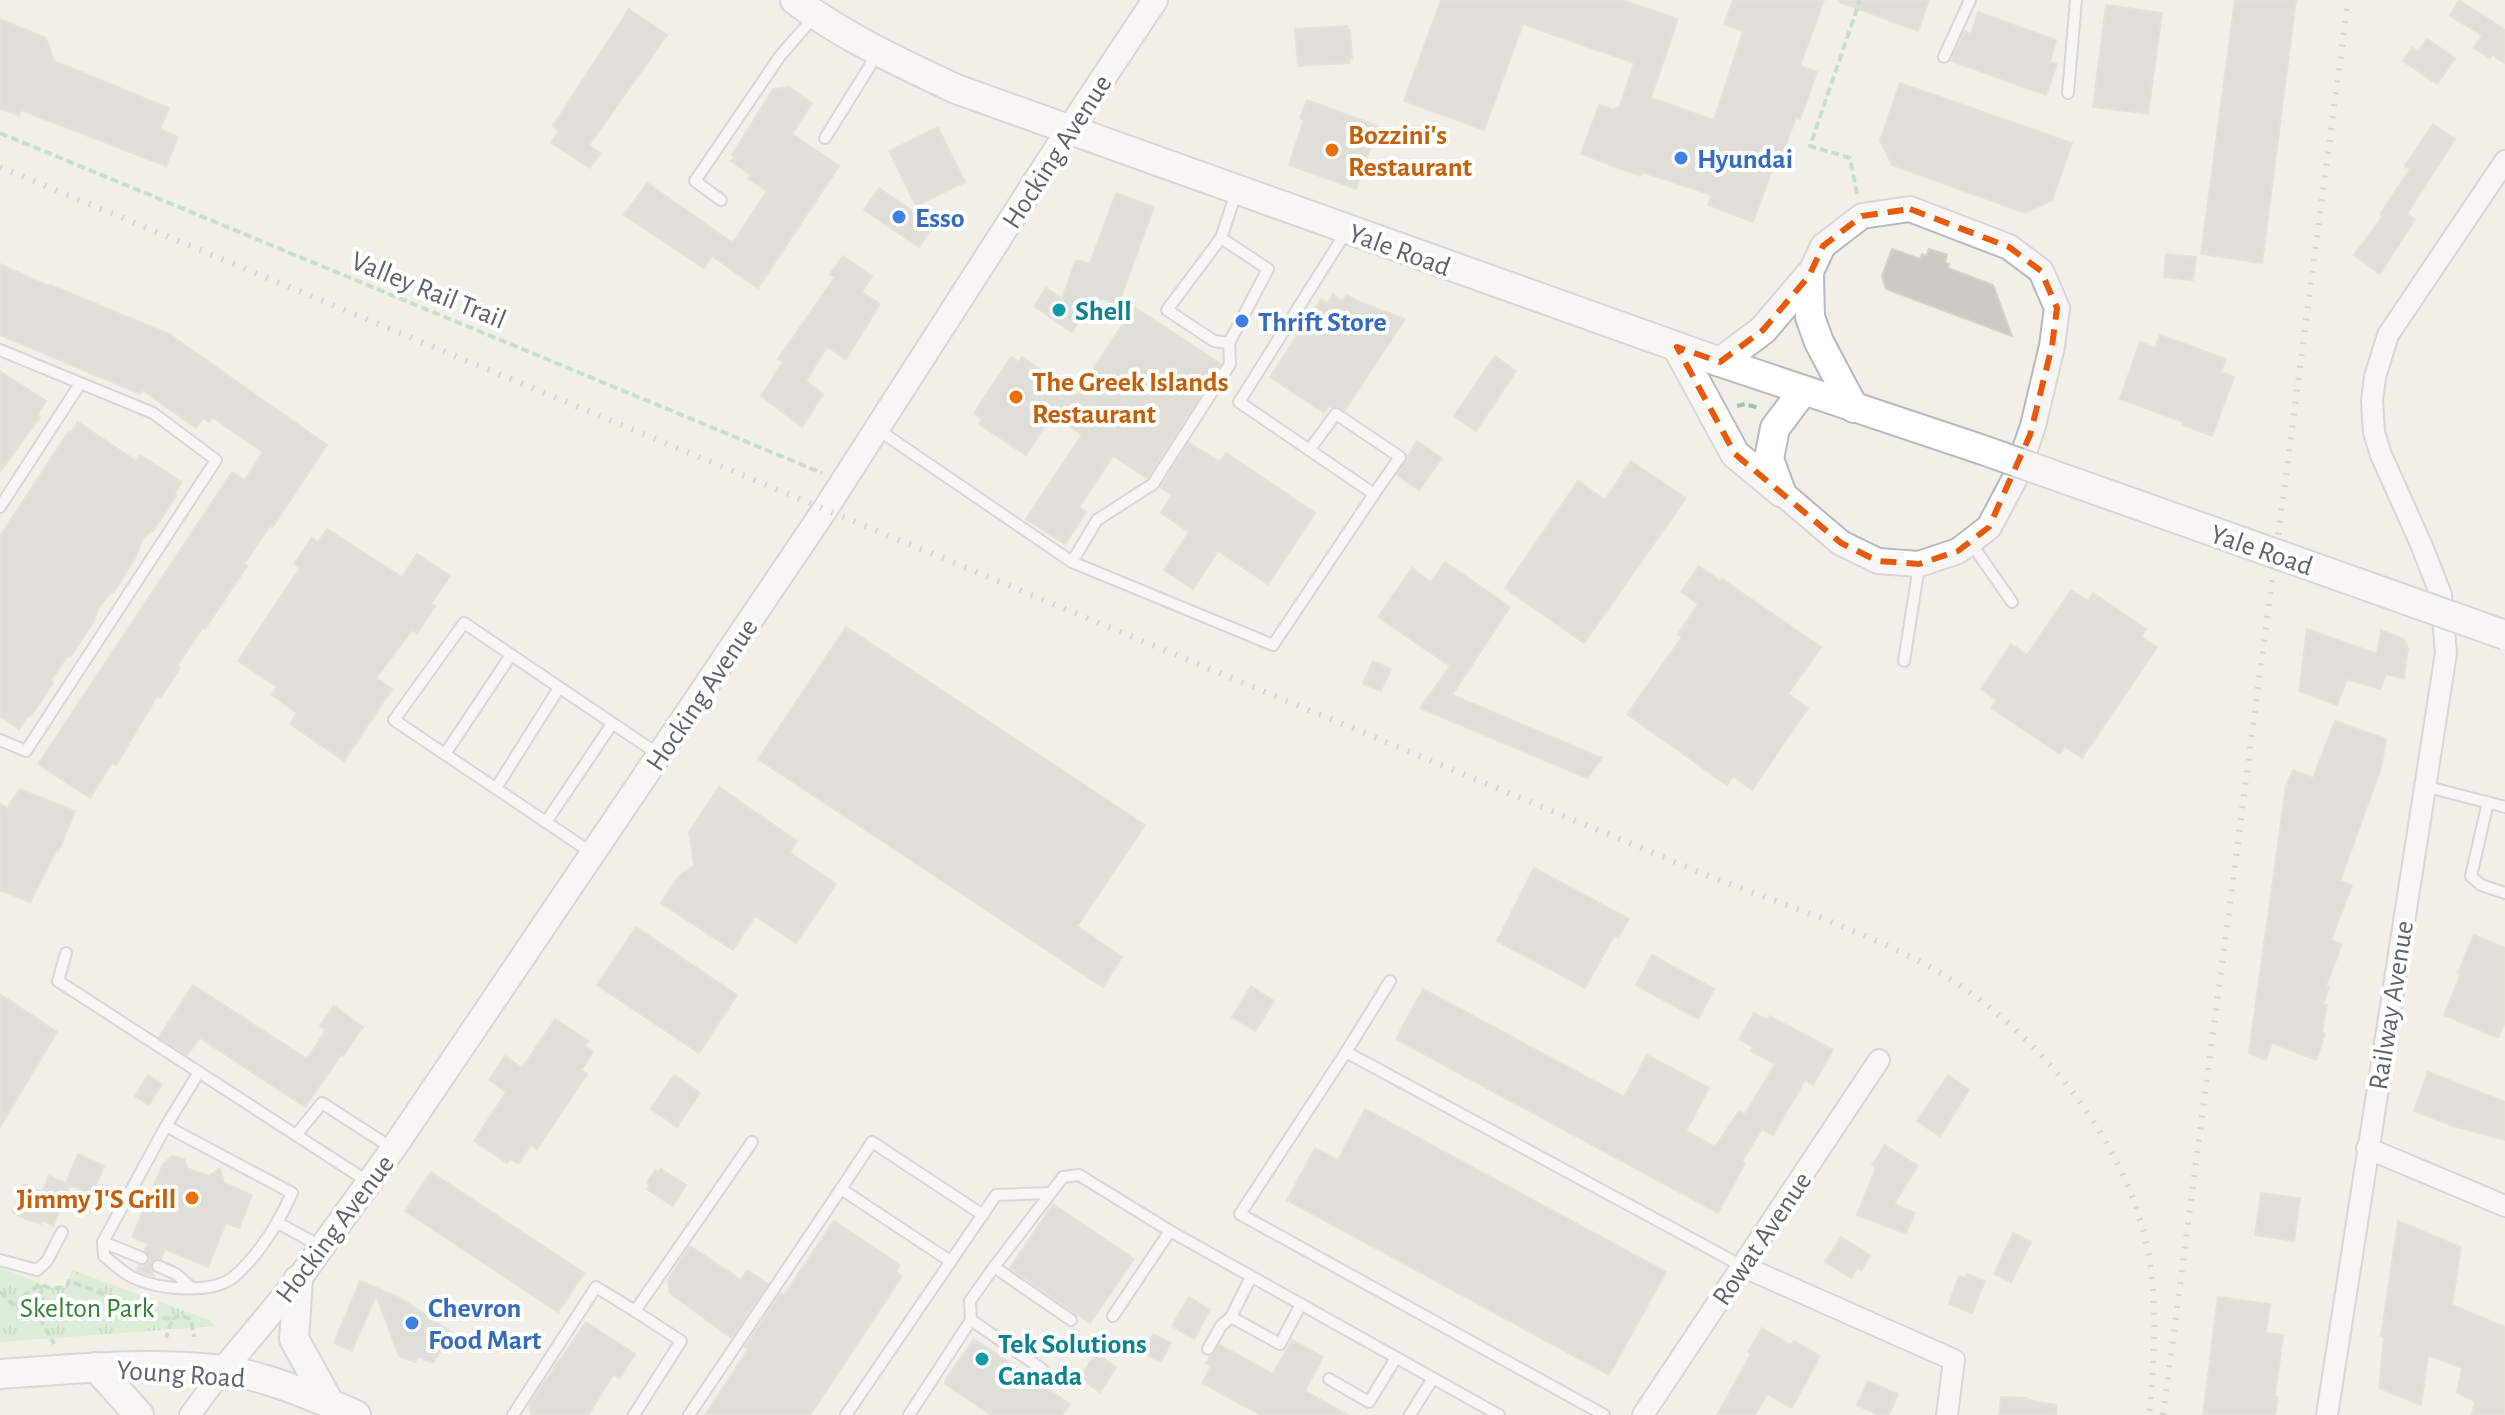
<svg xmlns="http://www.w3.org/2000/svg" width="2505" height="1415" viewBox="0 0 2505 1415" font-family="'Alegreya Sans',sans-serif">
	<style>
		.park { fill: url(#park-tufts) }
		.building { fill: #cccac5; stroke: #d6d1c6; stroke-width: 2 }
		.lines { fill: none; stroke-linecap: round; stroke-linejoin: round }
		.service-casing { stroke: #b5b8bc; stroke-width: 14 }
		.minor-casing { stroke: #b5b8bc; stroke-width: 24 }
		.tertiary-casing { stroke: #b5b8bc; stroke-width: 28 }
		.secondary-casing { stroke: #b6babf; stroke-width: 32 }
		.path { stroke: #9cc7a9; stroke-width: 4; stroke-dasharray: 8 4; stroke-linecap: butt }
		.service { stroke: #fff; stroke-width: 10 }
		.minor { stroke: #fff; stroke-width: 20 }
		.tertiary { stroke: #fff; stroke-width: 24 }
		.secondary { stroke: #fff; stroke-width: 28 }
		.rail { stroke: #b6b7b8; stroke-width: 6; stroke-dasharray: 2 10; stroke-linecap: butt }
		.secondary-bridge-casing { stroke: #b6babf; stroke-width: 32; stroke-linecap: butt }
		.secondary-bridge { stroke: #fff; stroke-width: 28 }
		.marked { fill: none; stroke: #e8590c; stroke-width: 6; stroke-dasharray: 16 10; stroke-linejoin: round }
		.food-dot { fill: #e8710a; stroke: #fff; stroke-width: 3 }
		.shop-dot { fill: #3f7fe0; stroke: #fff; stroke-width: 3 }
		.culture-dot { fill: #0f9aa8; stroke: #fff; stroke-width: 3 }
		.labels { text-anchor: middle; stroke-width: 8; stroke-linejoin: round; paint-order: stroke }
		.food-label { font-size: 28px; font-weight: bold; fill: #c56008; stroke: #fff; text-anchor: start }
		.street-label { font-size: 28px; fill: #5f6368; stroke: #fff }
		.shop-label { font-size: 28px; font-weight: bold; fill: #366cbe; stroke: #fff; text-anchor: start }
		.culture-label { font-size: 28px; font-weight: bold; fill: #0d838f; stroke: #fff; text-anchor: start }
		.park-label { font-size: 28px; fill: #348238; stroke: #fff }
	</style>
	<defs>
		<pattern id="park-tufts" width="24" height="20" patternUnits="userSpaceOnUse" patternTransform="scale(2)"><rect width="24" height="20" fill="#c5e8c5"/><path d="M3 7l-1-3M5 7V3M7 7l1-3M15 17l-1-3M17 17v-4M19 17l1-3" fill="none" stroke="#a3c0a4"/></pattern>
	</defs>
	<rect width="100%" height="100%" fill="#f1efe8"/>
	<polygon class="park" points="0,1267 51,1288 67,1286 72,1270 209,1320 216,1326 0,1342"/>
	<g class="building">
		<polygon points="1441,0 1621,0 1678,19 1651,98 1714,120 1743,31 1724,24 1733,0 1824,0 1800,66 1817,72 1800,119 1796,117 1781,158 1777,157 1753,222 1708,205 1712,195 1642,172 1640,176 1581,154 1599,105 1615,110 1616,107 1619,108 1634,63 1523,24 1484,130 1404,101"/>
		<polygon points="1839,0 1929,0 1918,31 1839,2"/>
		<polygon points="2235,0 2296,0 2262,263 2201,254"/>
		<polygon points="2459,0 2505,30 2505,63 2492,55 2490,58 2474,48 2482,35 2450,16"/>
		<polygon points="2106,5 2162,13 2148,114 2093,107"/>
		<polygon points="629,9 667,35 589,145 600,153 590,168 551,143 559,131 553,126"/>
		<polygon points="1978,12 2056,40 2050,62 2057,64 2046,95 1951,61 1965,31 1971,34"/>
		<polygon points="0,19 46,38 54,61 169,108 160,129 178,137 166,166 21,110 19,116 0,108"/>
		<polygon points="1347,26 1347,30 1350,30 1352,58 1349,59 1349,63 1298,66 1295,29"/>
		<polygon points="2427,39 2455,58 2437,84 2403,61 2412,48 2418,52"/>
		<polygon points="1900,83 2072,143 2052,200 2025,213 1892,165 1880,141"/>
		<polygon points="789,87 812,103 792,134 839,166 758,288 712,256 704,268 624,215 647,183 733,243 767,191 748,178 751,175 731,161 736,157 732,155 773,89"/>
		<polygon points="1307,100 1378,126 1356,189 1289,165 1304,120 1300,118"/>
		<polygon points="2433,124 2455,139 2407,214 2415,219 2380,274 2354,255 2383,216 2380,214 2410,169 2405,166"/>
		<polygon points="938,127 965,182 916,206 889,151"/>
		<polygon points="879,188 933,225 919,247 864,210"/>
		<polygon points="1116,193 1154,207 1118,305 1096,297 1072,332 1034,306 1046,288 1062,299 1076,260 1090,264"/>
		<polygon points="1892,249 1920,259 1922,254 1926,256 1929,249 1947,255 1945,262 1949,264 1948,268 1993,285 2012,336 1886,289 1882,276"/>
		<polygon points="2166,254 2196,257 2193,280 2164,277"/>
		<polygon points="843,256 872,276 862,292 880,304 846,359 827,347 806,381 823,394 802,427 761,396 783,362 778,359 835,277 830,274"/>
		<polygon points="0,264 50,287 50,285 169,334 327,445 272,528 270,526 244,564 247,566 205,629 203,627 177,666 180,668 160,698 157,696 116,765 112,763 90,798 38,764 232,472 245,480 263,452 212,417 209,422 203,418 196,428 142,390 140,394 0,335"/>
		<polygon points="1333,294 1342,301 1347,295 1357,301 1405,319 1345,410 1329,406 1324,413 1270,377 1321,299 1327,304"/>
		<polygon points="1134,307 1221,364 1147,478 1113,456 1079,507 1086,512 1065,544 1026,519 1082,435 1052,415 1026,455 979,424 982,419 974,413 1011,357 1019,362 1022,357 1076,395"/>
		<polygon points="2160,335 2226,359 2221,372 2234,377 2212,436 2183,425 2184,422 2120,399 2140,342 2155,348"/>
		<polygon points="1495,356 1516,371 1476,431 1454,416"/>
		<polygon points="0,371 46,401 37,415 40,417 0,472"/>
		<polygon points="78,422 136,461 140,455 182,482 175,493 176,496 153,531 150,531 143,539 135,558 114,592 110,593 98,609 93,622 71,656 67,657 51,680 53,683 32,715 27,717 19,729 0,716 0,536 69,431 71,433"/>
		<polygon points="1417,441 1442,458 1419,490 1397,475"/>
		<polygon points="1189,443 1220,462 1226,453 1315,513 1268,584 1218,551 1193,589 1164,570 1189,532 1161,513 1172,495 1160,487"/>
		<polygon points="1631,461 1686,498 1584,643 1505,588 1578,481 1605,500"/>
		<polygon points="327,529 402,577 417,554 450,576 431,604 435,606 417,634 412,630 376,678 392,689 344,761 290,724 297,713 272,695 277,687 238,661 300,568 294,564 312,538 318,542"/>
		<polygon points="1445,562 1510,607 1452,695 1602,758 1587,778 1420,708 1450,666 1378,617 1412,568 1431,582"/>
		<polygon points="1699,566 1720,581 1722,579 1821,647 1788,694 1808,708 1752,790 1733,776 1727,785 1627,714 1682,637 1678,634 1698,604 1681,592"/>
		<polygon points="2071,590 2088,601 2093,593 2146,629 2141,637 2157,647 2082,758 2065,747 2060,754 1991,708 1997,700 1981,689 2011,644 2027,655"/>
		<polygon points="846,627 1145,825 1077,926 1122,957 1103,987 758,759"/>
		<polygon points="2307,629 2377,654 2381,630 2403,639 2408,648 2404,679 2386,674 2380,689 2347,679 2337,705 2299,691"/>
		<polygon points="1373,661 1391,669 1381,691 1363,684"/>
		<polygon points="2335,721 2386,739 2381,768 2340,881 2352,885 2331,940 2342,944 2326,986 2329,987 2323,1004 2327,1005 2322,1032 2325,1034 2316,1060 2272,1043 2266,1060 2249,1053 2286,786 2293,770 2313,778"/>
		<polygon points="719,787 797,841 790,853 836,884 796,943 755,916 733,950 661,903 680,875 694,866 689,832"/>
		<polygon points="20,789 75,811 58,852 56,851 30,902 0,890 0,803 7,808"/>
		<polygon points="1534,868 1629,919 1618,938 1614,936 1585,988 1497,941"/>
		<polygon points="636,927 737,995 699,1053 597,985"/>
		<polygon points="2474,935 2505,948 2505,1023 2498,1038 2444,1015 2461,974 2458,973"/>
		<polygon points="1652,955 1714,989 1698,1019 1636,985"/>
		<polygon points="193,985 307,1059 326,1030 320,1026 334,1006 363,1027 343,1056 341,1055 305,1107 200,1038 187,1055 159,1037"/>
		<polygon points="1251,986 1274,1001 1255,1031 1232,1017"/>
		<polygon points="1423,989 1624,1097 1647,1055 1709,1088 1686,1131 1715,1147 1739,1111 1745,1114 1775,1064 1751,1051 1753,1047 1739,1039 1754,1013 1768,1020 1770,1016 1833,1050 1813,1085 1805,1080 1773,1135 1762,1129 1742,1161 1745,1163 1718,1213 1396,1039"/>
		<polygon points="0,994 57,1032 0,1127"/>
		<polygon points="555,1019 589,1041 585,1046 593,1052 581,1070 587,1074 537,1149 531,1145 518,1164 510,1159 507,1163 474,1141 506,1092 489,1080 505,1056 522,1068"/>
		<polygon points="2428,1072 2505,1102 2505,1140 2453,1126 2414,1111"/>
		<polygon points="148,1075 162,1084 149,1105 135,1096"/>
		<polygon points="674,1075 700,1093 677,1127 651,1109"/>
		<polygon points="1948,1075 1969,1090 1940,1136 1917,1121"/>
		<polygon points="1365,1109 1666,1272 1609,1375 1287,1200 1315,1148 1338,1160"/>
		<polygon points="1885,1145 1918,1166 1894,1204 1915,1213 1906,1234 1857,1215 1876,1168 1872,1165"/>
		<polygon points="78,1154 104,1166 92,1195 66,1183"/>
		<polygon points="172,1156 184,1159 187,1168 209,1176 220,1168 224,1183 252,1195 239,1228 226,1223 208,1267 165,1249 161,1259 154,1259 150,1264 154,1276 137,1271 139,1265 146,1265 150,1260 145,1251 148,1244 132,1237 163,1164"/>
		<polygon points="661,1169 686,1185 673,1206 647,1189 650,1186 647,1183 655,1170 659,1172"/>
		<polygon points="431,1172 584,1273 558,1312 405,1211"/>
		<polygon points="49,1176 70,1185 53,1226 42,1220 41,1224 26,1219 12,1212 24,1184 42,1192"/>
		<polygon points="2261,1193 2300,1198 2294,1241 2255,1235"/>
		<polygon points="1053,1204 1134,1259 1090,1323 1010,1268"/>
		<polygon points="834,1221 900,1265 896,1272 902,1276 810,1415 705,1415 748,1349 745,1347 781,1293 784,1295"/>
		<polygon points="2398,1221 2461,1247 2452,1305 2505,1327 2505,1415 2472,1415 2475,1401 2457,1393 2462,1368 2428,1355 2421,1405 2379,1388 2384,1337 2381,1336"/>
		<polygon points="2013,1233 2031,1242 2011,1282 1994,1274"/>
		<polygon points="1841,1237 1870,1255 1862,1270 1857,1268 1851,1278 1825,1262"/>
		<polygon points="690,1246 741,1280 747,1270 768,1284 731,1338 670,1293 668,1280"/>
		<polygon points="1967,1274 1985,1281 1972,1313 1949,1304 1959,1276 1966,1278"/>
		<polygon points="360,1281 400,1298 453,1333 433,1363 418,1357 415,1362 399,1356 376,1295 352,1351 334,1343"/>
		<polygon points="1189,1297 1210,1310 1194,1339 1172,1326"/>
		<polygon points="2218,1297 2270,1304 2266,1333 2283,1335 2275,1396 2278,1397 2275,1415 2203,1415"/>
		<polygon points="586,1322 635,1354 620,1378 613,1375 588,1415 532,1415 529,1405"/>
		<polygon points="1762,1328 1791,1345 1794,1341 1820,1356 1792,1408 1767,1394 1755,1415 1717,1415 1751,1354 1748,1352"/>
		<polygon points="1153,1334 1171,1343 1161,1362 1143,1353"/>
		<polygon points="974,1339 1070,1404 1062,1415 991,1415 945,1384 946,1379"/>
		<polygon points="1292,1340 1323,1357 1305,1391 1348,1415 1261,1415 1202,1383 1211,1366 1206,1363 1220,1345 1273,1374"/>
		<polygon points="1096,1353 1116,1367 1100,1392 1080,1378"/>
		<polygon points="1868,1381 1898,1394 1889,1415 1879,1415 1857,1405"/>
		<polygon points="2001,1397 2027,1398 2028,1400 2056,1405 2056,1415 1999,1415"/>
	</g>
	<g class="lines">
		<defs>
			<g id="service">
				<polyline points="1944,57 1970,0"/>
				<polyline points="2068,93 2076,0"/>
				<polyline points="825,138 878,53"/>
				<polyline points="721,200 695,181 780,56 814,17"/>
				<polyline points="1221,238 1167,310 1214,341 1229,343 1268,269 1221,238 1236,193"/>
				<polyline points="0,350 153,413 216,460 26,751 0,740"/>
				<polyline points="877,429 1072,562 1097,520 1153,484 1230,364 1229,343"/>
				<polyline points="1309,450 1336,414 1400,457 1374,494"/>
				<polyline points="0,507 80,384"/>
				<polyline points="1971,543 2012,602"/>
				<polyline points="1072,562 1273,645 1374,494 1239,402 1346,232"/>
				<polyline points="1904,661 1919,566"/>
				<polyline points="445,754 511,655"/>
				<polyline points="2424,786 2505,807"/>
				<polyline points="496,788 559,688"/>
				<polyline points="2488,802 2471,876 2481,885 2505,893"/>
				<polyline points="546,822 612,724"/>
				<polyline points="592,853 394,720 464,623 658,754"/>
				<polyline points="66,953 58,981 367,1181"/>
				<polyline points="1346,1052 1390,981"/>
				<path d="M166 1126 292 1193C279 1222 260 1253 236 1275 214 1295 160 1290 134 1278 123 1273 113 1263 104 1256L103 1242 166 1126 199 1072"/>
				<polyline points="296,1135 322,1103 392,1148"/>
				<polyline points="841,1189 872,1142 983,1215"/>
				<polyline points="278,1223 322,1247"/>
				<polyline points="103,1242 142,1258"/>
				<polyline points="0,1260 37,1270 47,1261 62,1232"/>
				<polyline points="158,1266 176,1274 192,1288"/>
				<polyline points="994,1267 970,1301 971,1320 1042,1369"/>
				<polyline points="1251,1277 1231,1317 1280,1344 1301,1304"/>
				<polyline points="1113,1316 1170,1231"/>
				<polyline points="1071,1320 994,1267 1063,1177 1079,1175 1170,1231 1499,1415"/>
				<polyline points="1208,1349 1221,1326 1231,1317"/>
				<polyline points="1329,1379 1369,1402 1396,1358"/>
				<polyline points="513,1415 596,1287 635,1311"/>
				<polyline points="634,1415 681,1341 635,1311 752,1142"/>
				<polyline points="689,1415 841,1189 950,1261"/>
				<polyline points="846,1415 996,1195 1049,1193"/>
				<polyline points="909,1415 971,1320"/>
				<polyline points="1410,1415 1433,1378"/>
				<polyline points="1604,1415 1240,1214 1346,1052 1742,1266"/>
			</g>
			<g id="minor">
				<polyline points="2367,1148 2505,1206"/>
				<polyline points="1742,1266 1954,1360 1947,1415"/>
				<polyline points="190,1415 223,1370"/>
				<polyline points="1643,1415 1879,1060"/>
				<polyline points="2327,1415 2446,653 2441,595 2421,544 2381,455 2374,432 2372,401 2375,377 2388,335 2505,161"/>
			</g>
			<g id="tertiary">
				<polyline points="1781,492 1841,543 1878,561 1919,564 1958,551 1989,527 2015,478 2033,426 2052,346 2057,308 2041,271 2009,247 1910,209 1862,216 1823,246 1809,276"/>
				<polyline points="223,1370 298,1280 393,1149 826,508 1068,131 1155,0"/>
			</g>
			<g id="secondary">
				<path d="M795 0C844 37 901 63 956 89L1720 362 1983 450"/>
				<polyline points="1809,276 1810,317 1819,342 1854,408"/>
				<polyline points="1677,347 1735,454 1781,492"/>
				<polyline points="1720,362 1763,330 1809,276"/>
				<polyline points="1781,492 1769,459 1775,428 1803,391"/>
				<polyline points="298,1280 294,1339 330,1404"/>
				<polyline points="96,1367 139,1415"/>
				<path d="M0 1374C73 1369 149 1361 222 1370 268 1376 314 1397 356 1415"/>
			</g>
		</defs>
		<use href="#service" class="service-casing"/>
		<use href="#minor" class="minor-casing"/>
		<use href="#tertiary" class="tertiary-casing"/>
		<use href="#secondary" class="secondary-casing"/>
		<g class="path">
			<polyline points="0,133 822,473"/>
			<polyline points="1857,194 1850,158 1810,146 1860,0"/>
			<polyline points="1737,406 1745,404 1759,408"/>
			<polyline points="43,1285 51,1289 67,1286 69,1281 117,1299 146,1316 172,1319 166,1338"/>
			<polyline points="0,1292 15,1306 40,1318 54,1344"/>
			<polyline points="15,1306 26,1294 41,1284 43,1308 40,1318"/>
			<polyline points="172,1319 180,1315 191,1319 194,1337"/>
		</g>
		<use href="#service" class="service"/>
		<use href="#minor" class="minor"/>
		<use href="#tertiary" class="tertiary"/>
		<use href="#secondary" class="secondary"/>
		<g class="rail">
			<path d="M0 167 1704 874C1778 903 1858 928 1928 966 2026 1020 2116 1124 2144 1234 2159 1292 2155 1356 2149 1415"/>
			<polyline points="2163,1415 2348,0"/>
		</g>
		<defs>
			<polyline id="secondary-bridge" points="1983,450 2505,635"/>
		</defs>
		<use href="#secondary-bridge" class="secondary-bridge-casing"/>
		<use href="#secondary-bridge" class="secondary-bridge"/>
	</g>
	<path d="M0 0H2505V1415H0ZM1910 209 2009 247 2041 271 2057 308 2052 346 2030 435 1989 527 1958 551 1919 564 1878 561 1841 543 1735 454 1677 347 1720 362 1763 330 1809 276 1823 246 1862 216Z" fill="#f1efe8" fill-opacity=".55" fill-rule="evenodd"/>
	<path class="marked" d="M1910 209 2009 247 2041 271 2057 308 2052 346 2030 435 1989 527 1958 551 1919 564 1878 561 1841 543 1735 454 1677 347 1720 362 1763 330 1809 276 1823 246 1862 216Z"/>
	<g class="food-dot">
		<circle cx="1332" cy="150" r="8"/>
		<circle cx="1016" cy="397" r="8"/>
		<circle cx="192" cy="1198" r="8"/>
	</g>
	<g class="shop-dot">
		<circle cx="1681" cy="158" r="8"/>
		<circle cx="899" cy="217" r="8"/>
		<circle cx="1242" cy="321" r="8"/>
		<circle cx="412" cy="1323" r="8"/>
	</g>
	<g class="culture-dot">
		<circle cx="1059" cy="310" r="8"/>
		<circle cx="982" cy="1359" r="8"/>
	</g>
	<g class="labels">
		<g class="food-label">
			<text x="1348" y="144">Bozzini's<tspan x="1348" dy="32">Restaurant</tspan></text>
			<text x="1032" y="391">The Greek Islands<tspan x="1032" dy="32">Restaurant</tspan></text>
			<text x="176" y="1208" text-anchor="end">Jimmy J'S Grill</text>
		</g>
		<g class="street-label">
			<text transform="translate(1056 151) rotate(-57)" y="10">Hocking Avenue</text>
			<text transform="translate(1400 249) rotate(20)" y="10">Yale Road</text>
			<text transform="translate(429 289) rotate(22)" y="10">Valley Rail Trail</text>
			<text transform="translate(2262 549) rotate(19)" y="10">Yale Road</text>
			<text transform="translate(701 694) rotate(-56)" y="10">Hocking Avenue</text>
			<text transform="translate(2390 1005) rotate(-81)" y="10">Railway Avenue</text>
			<text transform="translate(334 1228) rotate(-53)" y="10">Hocking Avenue</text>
			<text transform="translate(1761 1238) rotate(-56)" y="10">Rowat Avenue</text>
			<text transform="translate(181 1373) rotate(4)" y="10">Young Road</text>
		</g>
		<g class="shop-label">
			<text x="1697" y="168">Hyundai</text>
			<text x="915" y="227">Esso</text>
			<text x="1258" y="331">Thrift Store</text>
			<text x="428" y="1317">Chevron<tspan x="428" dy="32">Food Mart</tspan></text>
		</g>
		<g class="culture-label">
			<text x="1075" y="320">Shell</text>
			<text x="998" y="1353">Tek Solutions<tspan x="998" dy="32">Canada</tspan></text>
		</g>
		<g class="park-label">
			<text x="87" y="1317">Skelton Park</text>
		</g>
	</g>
</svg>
